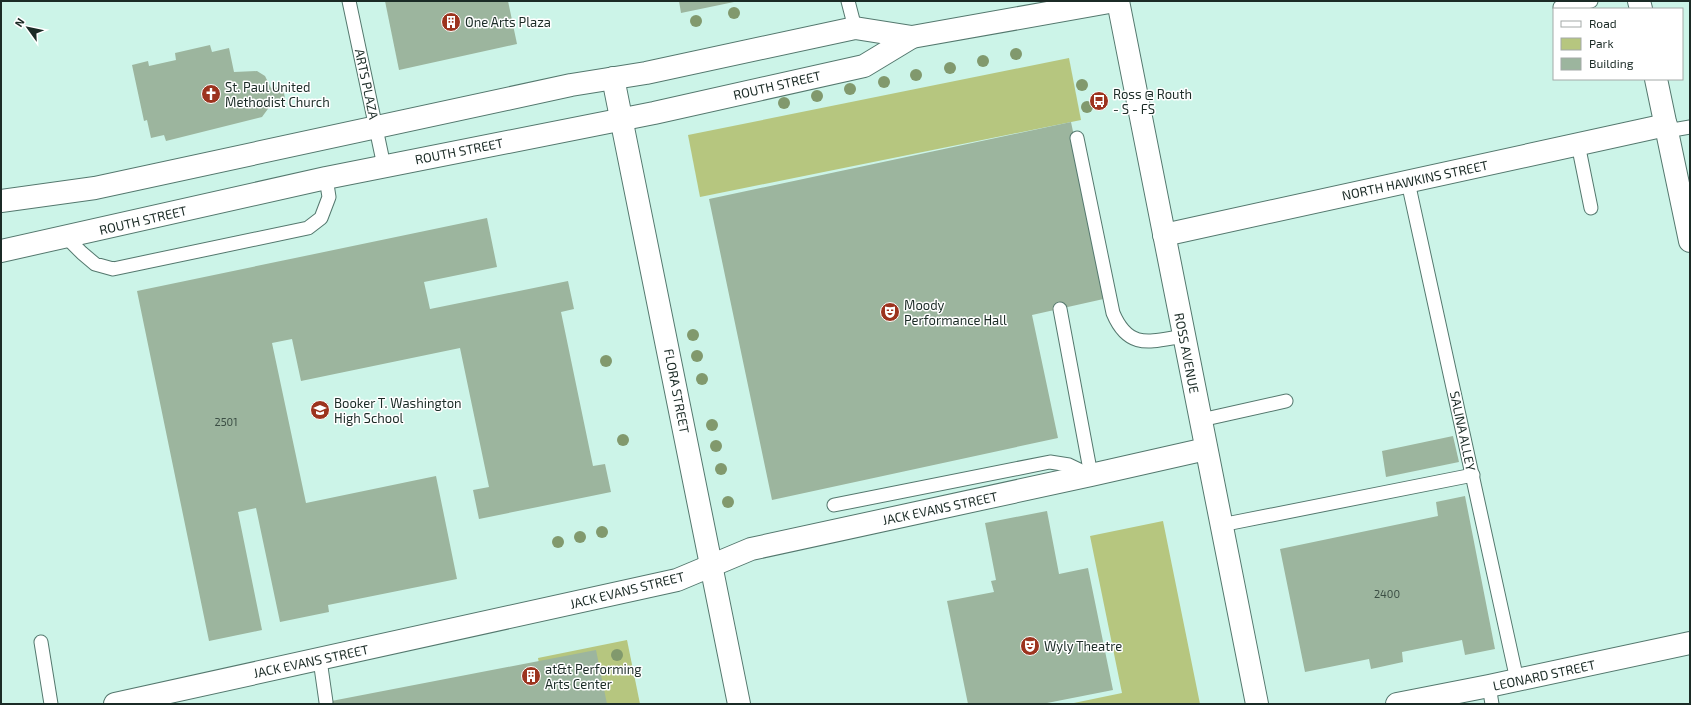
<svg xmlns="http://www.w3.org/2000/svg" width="1691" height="705" viewBox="0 0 1691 705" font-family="'Exo 2',sans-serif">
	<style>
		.green { fill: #b6c67f }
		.building { fill: #9cb59e }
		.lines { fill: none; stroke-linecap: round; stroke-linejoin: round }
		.service-casing { stroke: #54786e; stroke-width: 15 }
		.minor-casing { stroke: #54786e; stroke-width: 24 }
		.tertiary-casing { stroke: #54786e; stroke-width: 24 }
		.secondary-casing { stroke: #54786e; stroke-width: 24 }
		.service { stroke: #fff; stroke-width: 13 }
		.minor { stroke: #fff; stroke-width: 22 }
		.tertiary { stroke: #fff; stroke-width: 22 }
		.secondary { stroke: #fff; stroke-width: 22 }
		.tree { fill: #81996d }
		.labels { text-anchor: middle; stroke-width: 3; stroke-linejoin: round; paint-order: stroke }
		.number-label { font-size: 11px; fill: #3b4e44 }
		.poi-label { font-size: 13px; fill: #1b2b26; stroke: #fff; text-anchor: start }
		.street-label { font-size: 13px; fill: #1b2b26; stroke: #fff }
	</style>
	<rect width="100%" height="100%" fill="#ccf4e8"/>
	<g class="green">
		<polygon points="1069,58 1081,120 700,197 688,135"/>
		<polygon points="1163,521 1200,704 1069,704 1122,693 1090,536"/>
		<polygon points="627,640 640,704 547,704 538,658"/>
	</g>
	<g class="building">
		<polygon points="385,1 508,1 517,44 399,70"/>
		<polygon points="679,1 734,1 734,2 681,13"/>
		<polygon points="210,45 212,52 229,48 234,72 257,71 265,76 271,88 283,87 285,99 273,102 262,117 166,141 164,135 151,138 147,120 144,121 132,65 148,61 149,66 176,60 175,53"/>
		<polygon points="1071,122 1108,298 1032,315 1058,438 772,500 709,199"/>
		<polygon points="487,218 497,267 424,282 430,309 568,281 574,309 561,312 593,466 605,464 611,492 479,519 473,490 489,487 460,348 301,381 292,339 272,343 306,503 436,476 457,579 328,605 329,612 280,622 256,508 238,512 262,630 209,641 137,291"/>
		<polygon points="1453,436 1459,462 1386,477 1382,451"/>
		<polygon points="1465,496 1495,649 1465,655 1462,640 1402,652 1403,662 1371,669 1369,659 1305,672 1280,549 1438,516 1436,502"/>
		<polygon points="1047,511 1059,574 1088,568 1113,690 1042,704 968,704 947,601 994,592 991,581 996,580 985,523"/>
		<polygon points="596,650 607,704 321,704 321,703"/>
	</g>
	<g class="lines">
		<defs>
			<g id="service">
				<polyline points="349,1 384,166"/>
				<polyline points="848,1 855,28"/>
				<polyline points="1560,7 1591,1"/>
				<polyline points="1667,131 1690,127"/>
				<path d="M1077 138 1113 313C1129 351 1151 341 1184 336"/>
				<polyline points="1578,144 1591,208"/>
				<polyline points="1408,182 1517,680"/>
				<polyline points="66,237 82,253 95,264 113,269 308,228 321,218 329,197 326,178"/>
				<polyline points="1060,309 1091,475"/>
				<polyline points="1201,420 1286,401"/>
				<polyline points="834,505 1050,462 1069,465 1090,475"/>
				<polyline points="1221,525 1473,475"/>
				<polyline points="41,642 51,704"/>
				<polyline points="320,660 326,702"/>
				<polyline points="1489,686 1492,704"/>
			</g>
			<g id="minor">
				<polyline points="613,78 739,704"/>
				<polyline points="1164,235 1666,125"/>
				<polyline points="115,704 677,580 751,549 1091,475 1206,449"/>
				<polyline points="1397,704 1489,686 1690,643"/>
			</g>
			<g id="tertiary">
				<polyline points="1639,1 1641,9"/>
				<polyline points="1656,79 1690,241"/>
				<polyline points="1,201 95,188 571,85 646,73 855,28 912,37 1115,1"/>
				<polyline points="1,251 326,178 654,113 864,66 912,37"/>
			</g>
			<polyline id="secondary" points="1118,1 1257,704"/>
		</defs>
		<use href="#service" class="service-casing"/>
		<use href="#minor" class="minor-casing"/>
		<use href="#tertiary" class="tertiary-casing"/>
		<use href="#secondary" class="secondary-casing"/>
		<use href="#service" class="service"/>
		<use href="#minor" class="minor"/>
		<use href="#tertiary" class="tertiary"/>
		<use href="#secondary" class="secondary"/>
	</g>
	<g class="tree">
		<circle cx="734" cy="13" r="6"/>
		<circle cx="696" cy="21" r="6"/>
		<circle cx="1016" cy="54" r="6"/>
		<circle cx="983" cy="61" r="6"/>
		<circle cx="950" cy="68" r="6"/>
		<circle cx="916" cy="75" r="6"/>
		<circle cx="884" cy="82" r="6"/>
		<circle cx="1082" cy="85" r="6"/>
		<circle cx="850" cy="89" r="6"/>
		<circle cx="817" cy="96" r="6"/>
		<circle cx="784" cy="103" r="6"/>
		<circle cx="1087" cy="107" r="6"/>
		<circle cx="693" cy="335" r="6"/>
		<circle cx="697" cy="356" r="6"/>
		<circle cx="606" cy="361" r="6"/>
		<circle cx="702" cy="379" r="6"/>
		<circle cx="712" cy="425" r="6"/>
		<circle cx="623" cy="440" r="6"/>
		<circle cx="716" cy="446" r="6"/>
		<circle cx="721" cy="469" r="6"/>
		<circle cx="728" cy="502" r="6"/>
		<circle cx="602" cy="532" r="6"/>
		<circle cx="580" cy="537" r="6"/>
		<circle cx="558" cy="542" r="6"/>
		<circle cx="617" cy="655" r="6"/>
	</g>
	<defs>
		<symbol id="building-disc" viewBox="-11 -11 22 22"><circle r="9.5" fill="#9c331e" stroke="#fff"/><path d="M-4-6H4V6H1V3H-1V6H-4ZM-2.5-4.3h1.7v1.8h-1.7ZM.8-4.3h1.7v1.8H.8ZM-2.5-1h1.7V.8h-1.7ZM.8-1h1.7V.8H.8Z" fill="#fff"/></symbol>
		<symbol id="church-disc" viewBox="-11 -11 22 22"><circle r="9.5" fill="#9c331e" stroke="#fff"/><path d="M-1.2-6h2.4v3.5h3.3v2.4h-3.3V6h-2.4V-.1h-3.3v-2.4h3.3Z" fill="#fff"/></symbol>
		<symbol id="bus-disc" viewBox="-11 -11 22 22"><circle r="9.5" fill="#9c331e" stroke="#fff"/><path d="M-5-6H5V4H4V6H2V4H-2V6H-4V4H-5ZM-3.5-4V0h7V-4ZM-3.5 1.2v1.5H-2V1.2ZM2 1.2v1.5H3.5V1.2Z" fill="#fff"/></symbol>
		<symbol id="theatre-disc" viewBox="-11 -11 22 22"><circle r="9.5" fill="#9c331e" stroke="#fff"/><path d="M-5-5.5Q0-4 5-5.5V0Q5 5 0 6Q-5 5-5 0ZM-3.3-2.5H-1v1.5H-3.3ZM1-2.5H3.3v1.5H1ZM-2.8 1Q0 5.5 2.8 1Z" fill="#fff"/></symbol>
		<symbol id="school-disc" viewBox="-11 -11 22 22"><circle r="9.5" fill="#9c331e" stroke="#fff"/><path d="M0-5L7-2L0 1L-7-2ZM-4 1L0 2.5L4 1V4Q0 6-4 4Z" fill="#fff"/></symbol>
	</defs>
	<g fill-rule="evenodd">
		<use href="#building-disc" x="440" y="11" width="22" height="22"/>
		<use href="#church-disc" x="200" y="83" width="22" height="22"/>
		<use href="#bus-disc" x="1088" y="90" width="22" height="22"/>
		<use href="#theatre-disc" x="879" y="301" width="22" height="22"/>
		<use href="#school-disc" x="309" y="399" width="22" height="22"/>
		<use href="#theatre-disc" x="1019" y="635" width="22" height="22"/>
		<use href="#building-disc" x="520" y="665" width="22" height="22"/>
	</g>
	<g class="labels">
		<g class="number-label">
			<text x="226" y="426">2501</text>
			<text x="1387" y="598">2400</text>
		</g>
		<g class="poi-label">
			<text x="465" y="27">One Arts Plaza</text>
			<text x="225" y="92">St. Paul United<tspan x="225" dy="15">Methodist Church</tspan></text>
			<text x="1113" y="99">Ross @ Routh<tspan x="1113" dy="15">- S - FS</tspan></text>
			<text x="904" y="310">Moody<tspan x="904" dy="15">Performance Hall</tspan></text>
			<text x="334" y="408">Booker T. Washington<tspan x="334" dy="15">High School</tspan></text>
			<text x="1044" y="651">Wyly Theatre</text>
			<text x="545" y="674">at&amp;t Performing<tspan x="545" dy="15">Arts Center</tspan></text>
		</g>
		<g class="street-label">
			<text transform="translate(367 84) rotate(78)" y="5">ARTS PLAZA</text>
			<text transform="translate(777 85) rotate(-13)" y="5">ROUTH STREET</text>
			<text transform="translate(459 151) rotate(-11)" y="5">ROUTH STREET</text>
			<text transform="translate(1415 180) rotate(-12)" y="5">NORTH HAWKINS STREET</text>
			<text transform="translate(143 220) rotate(-13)" y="5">ROUTH STREET</text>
			<text transform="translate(1187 353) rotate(79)" y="5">ROSS AVENUE</text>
			<text transform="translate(677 391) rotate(79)" y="5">FLORA STREET</text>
			<text transform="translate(1463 431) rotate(78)" y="5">SALINA ALLEY</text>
			<text transform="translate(940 508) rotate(-12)" y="5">JACK EVANS STREET</text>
			<text transform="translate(627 590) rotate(-14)" y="5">JACK EVANS STREET</text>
			<text transform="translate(311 661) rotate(-12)" y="5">JACK EVANS STREET</text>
			<text transform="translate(1544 675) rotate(-12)" y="5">LEONARD STREET</text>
		</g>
	</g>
	<rect width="1691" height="705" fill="none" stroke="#1b2b26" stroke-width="4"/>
	<rect x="1553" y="8" width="130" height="72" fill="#ffffff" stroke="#a4aaa8"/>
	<rect x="1561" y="21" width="20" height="6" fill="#ffffff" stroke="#a4aaa8"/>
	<text x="1589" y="28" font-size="12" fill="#1b2b26">Road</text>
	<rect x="1561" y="38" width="20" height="12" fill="#b6c67f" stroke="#a4aaa8"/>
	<text x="1589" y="48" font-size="12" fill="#1b2b26">Park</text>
	<rect x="1561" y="58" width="20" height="12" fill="#9cb59e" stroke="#a4aaa8"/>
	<text x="1589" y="68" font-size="12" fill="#1b2b26">Building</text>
	<g transform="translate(28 28) rotate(303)" stroke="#ffffff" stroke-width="3" paint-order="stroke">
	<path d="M0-3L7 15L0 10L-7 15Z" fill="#1b2b26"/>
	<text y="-6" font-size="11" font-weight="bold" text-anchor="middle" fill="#1b2b26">N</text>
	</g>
</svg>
